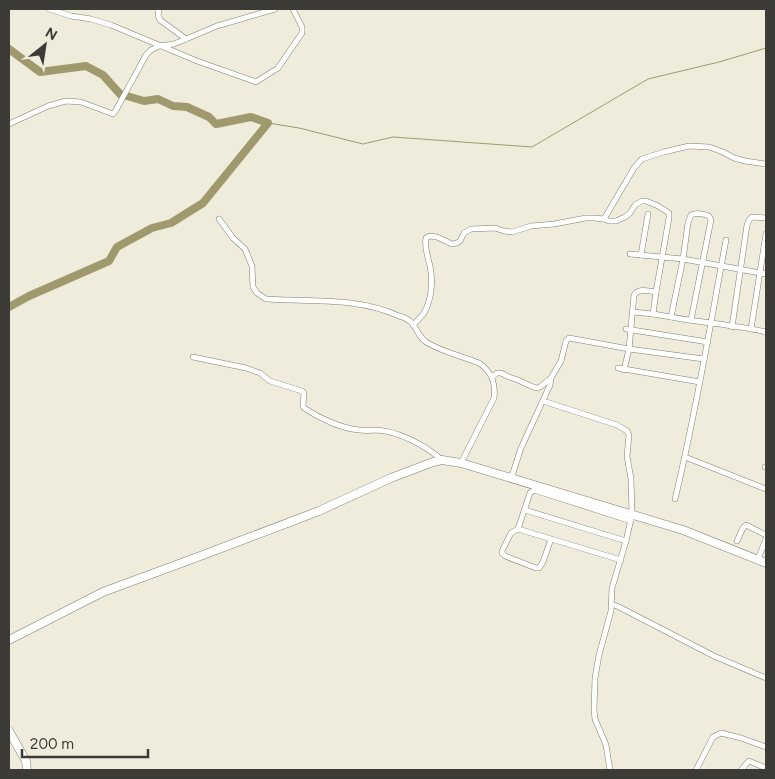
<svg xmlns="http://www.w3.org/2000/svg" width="775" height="779" viewBox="0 0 775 779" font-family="Figtree,sans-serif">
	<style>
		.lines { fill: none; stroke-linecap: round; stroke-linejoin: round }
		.stream { stroke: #a1996e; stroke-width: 1 }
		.river { stroke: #a1996e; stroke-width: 8 }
		.street-casing { stroke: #807e6f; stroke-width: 6 }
		.secondary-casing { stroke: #807e6f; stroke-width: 9 }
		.street { stroke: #fff; stroke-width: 5 }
		.secondary { stroke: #fff; stroke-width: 8 }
	</style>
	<rect width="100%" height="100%" fill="#efecdc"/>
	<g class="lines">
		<polyline class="stream" points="268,123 299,128 363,144 393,137 532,147 648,79 719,62 766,48"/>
		<polyline class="river" points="9,49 40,72 86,66 103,75 120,94 144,101 158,99 173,106 187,107 209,117 216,124 251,117 268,123 203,203 171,223 152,228 117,247 109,261 29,296 9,307"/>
		<defs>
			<g id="street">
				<polyline points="49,9 71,16 91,19 111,25 197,61 256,82 278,68 302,33 302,27 293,9"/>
				<polyline points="159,9 158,15 160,20 186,39"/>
				<polyline points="9,124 48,106 66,101 81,102 113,114 116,110 146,55 151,50 159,46 174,44 217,26 275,9"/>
				<path d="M219 219 233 238 245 249 252 266 253 287 257 293 266 299C311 302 357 297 399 316 403 317 409 320 412 323 417 329 419 337 426 342 442 352 462 356 479 363 491 371 496 384 494 398L461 463"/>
				<polyline points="604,219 634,168 642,159 664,152 689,146 709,147 723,152 734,158 745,161 766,164"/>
				<path d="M630 254 683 259 688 223 691 215C697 212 704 214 709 216L711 220 691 320"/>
				<polyline points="641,255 648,214"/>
				<path d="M766 274 683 259 671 317C703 323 735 325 766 332"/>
				<polyline points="633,312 653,314"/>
				<path d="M413 325C417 321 421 317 424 313 432 299 433 280 430 266 428 257 424 247 426 238L430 236 437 237 452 244 457 243 460 241 464 233 471 229 495 228 504 231 512 232 531 226 554 224 586 218H594L604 219 609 221H616L625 217 630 213 635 205 642 201H646L658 206 669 213V218L656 292"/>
				<polyline points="732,327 747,225 749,220 752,217 766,218"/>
				<polyline points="626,329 708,342"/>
				<polyline points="751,329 766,234"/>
				<path d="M193 357 246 368 260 373 270 381 302 391 304 393 303 406 304 408C319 418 342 429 360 430 366 431 371 430 376 430 398 431 425 445 442 460"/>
				<polyline points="618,368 700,382"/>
				<path d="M624 370 629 349 634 295C639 288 648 291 656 292L653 314 671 317"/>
				<polyline points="492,377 497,373 501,373 509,377 518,380 533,387 537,388 540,387 551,378 561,361 566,341 569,338 629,349 704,359"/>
				<polyline points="543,401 617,425 627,431 629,435 627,456 631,479 632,515 626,541 612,588 611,611 599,655 595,678 594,710 595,719 606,745 610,770"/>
				<polyline points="685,457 766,489"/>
				<polyline points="765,467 766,467"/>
				<polyline points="511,479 521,448 550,385 551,378"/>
				<path d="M675 499C696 413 710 326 726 240"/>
				<polyline points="525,510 626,541"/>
				<polyline points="518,529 530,493 534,490 631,521"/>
				<polyline points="551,539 543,562 539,568 536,568 505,556 502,553 502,551 511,533 518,529 621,560"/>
				<polyline points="737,541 743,528 746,525 766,535"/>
				<polyline points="758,559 766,539"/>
				<polyline points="612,604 619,607 714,656 766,678"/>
				<polyline points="696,770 713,737 721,733 741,738 766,747"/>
				<polyline points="741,770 748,762 749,761 766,768"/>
			</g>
			<g id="secondary">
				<polyline points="9,640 103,592 203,555 319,511 391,478 433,462 442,460 461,463 683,530 766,563"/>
				<polyline points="9,731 26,761 27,770"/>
			</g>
		</defs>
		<use href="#street" class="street-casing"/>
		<use href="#secondary" class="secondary-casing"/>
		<use href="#street" class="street"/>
		<use href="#secondary" class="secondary"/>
	</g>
	<rect width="775" height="779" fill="none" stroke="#3c3b35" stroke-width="20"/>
	<g transform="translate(45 45) rotate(30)" stroke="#efecdc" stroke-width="4" paint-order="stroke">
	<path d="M0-4L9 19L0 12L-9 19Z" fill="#3c3b35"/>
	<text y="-8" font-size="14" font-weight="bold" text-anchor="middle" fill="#3c3b35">N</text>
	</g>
	<path d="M22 749v8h126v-8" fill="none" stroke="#3c3b35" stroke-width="2.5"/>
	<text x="30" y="749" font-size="15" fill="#3c3b35" stroke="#efecdc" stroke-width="4" paint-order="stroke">200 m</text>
</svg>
